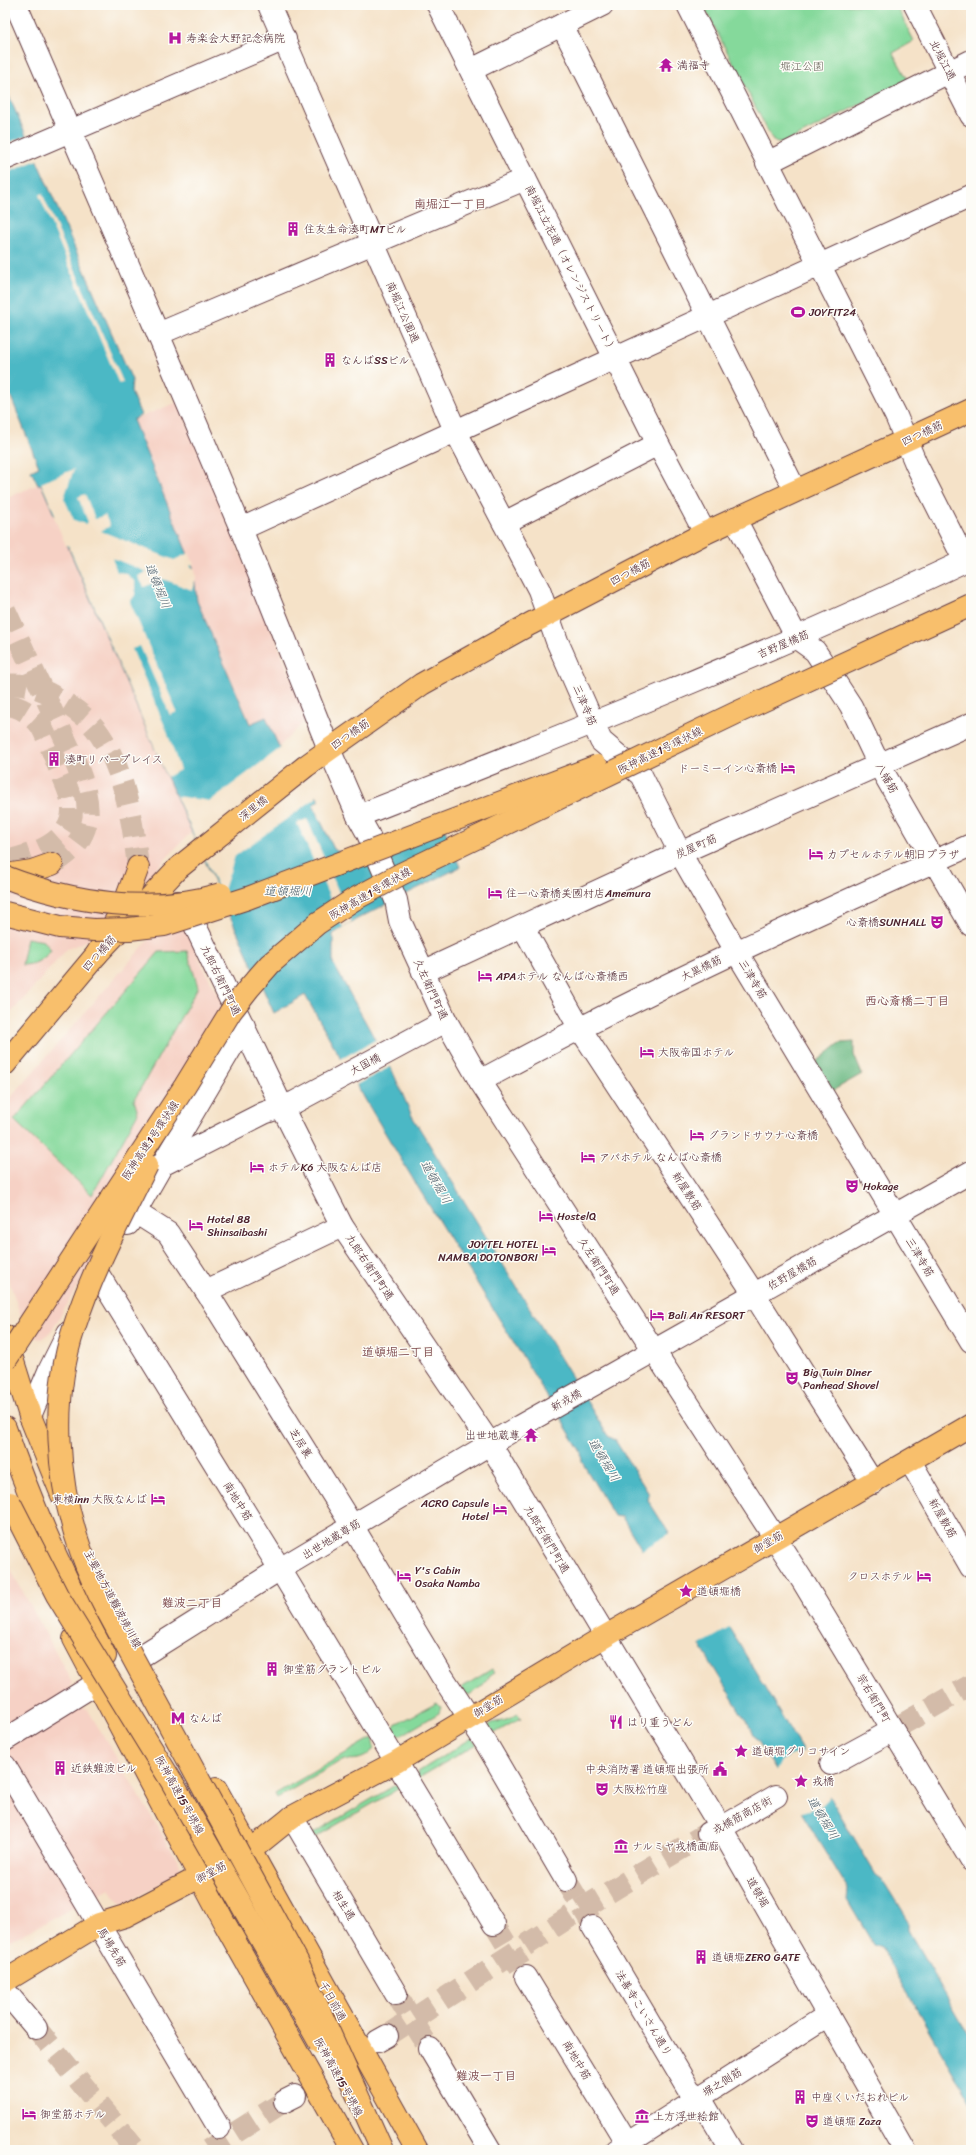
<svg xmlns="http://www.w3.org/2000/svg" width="976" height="2155" viewBox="0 0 976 2155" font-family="Sriracha,'Klee One',sans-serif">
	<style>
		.built { fill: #f6d1c5 }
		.green { fill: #85d99b; stroke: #687c63 }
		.forest { fill: #6cb983; stroke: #5b6c57 }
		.water { fill: #4bb8c5; stroke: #4a6c78 }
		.pier { fill: #f5e2c8 }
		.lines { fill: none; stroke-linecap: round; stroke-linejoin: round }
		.minor-tunnel { stroke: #d3bba9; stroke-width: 22; stroke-dasharray: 22 11; stroke-linecap: butt }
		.highway-tunnel { stroke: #d3bba9; stroke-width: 22; stroke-dasharray: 22 11; stroke-linecap: butt }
		.minor-casing { stroke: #643c43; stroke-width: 24 }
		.major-casing { stroke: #643c43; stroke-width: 24 }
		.highway-casing { stroke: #643c43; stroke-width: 24 }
		.minor { stroke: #fff; stroke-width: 22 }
		.major { stroke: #f8bf6c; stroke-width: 22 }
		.highway { stroke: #f8bf6c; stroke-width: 22 }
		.highway-bridge-casing { stroke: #643c43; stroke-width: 24; stroke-linecap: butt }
		.highway-bridge { stroke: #f8bf6c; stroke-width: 22 }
		.labels { text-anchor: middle; stroke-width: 3; stroke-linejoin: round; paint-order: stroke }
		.poi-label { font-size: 11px; fill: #4a1f2b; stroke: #fdfcf7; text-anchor: start }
		.street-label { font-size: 11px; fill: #4a1f2b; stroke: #fdfcf7 }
		.park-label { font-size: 11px; fill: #5c574d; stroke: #fdfcf7 }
		.neighbourhood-label { font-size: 12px; font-weight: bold; fill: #7d494d; stroke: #fdfcf7 }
		.water-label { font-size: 12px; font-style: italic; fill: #4a5c69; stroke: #fdfcf7 }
	</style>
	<rect width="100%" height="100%" fill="#fdfcf7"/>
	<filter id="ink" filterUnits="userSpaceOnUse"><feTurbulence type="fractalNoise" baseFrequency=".025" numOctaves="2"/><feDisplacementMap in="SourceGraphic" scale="8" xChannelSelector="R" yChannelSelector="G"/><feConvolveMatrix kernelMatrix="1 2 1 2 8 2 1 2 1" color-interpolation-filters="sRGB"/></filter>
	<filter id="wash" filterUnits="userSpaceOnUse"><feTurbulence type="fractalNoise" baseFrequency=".012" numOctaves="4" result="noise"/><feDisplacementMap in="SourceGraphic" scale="16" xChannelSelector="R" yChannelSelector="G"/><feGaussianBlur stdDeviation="0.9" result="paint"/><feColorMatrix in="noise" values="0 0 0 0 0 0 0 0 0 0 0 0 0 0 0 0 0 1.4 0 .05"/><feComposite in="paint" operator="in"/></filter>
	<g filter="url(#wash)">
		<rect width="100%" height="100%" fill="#f5e2c8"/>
		<g class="built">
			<polygon points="178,402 308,718 279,747 266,717 251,724 197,601 193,567 133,420"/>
			<polygon points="41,483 192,831 89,940 67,949 5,1020 5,499"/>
			<polygon points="179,918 230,1020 51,1332 41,1339 35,1338 24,1326 5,1268 5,1104 166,920"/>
			<polygon points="5,1559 72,1682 70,1689 77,1706 88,1710 180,1864 180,1871 173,1876 125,1904 120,1903 110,1889 5,1943"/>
		</g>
		<g class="green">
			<polygon points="703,5 896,5 914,41 893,53 908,80 784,143 773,141"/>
			<path d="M27 938 44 941 51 950C43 960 35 965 22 965Z"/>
			<polygon points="187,951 198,987 134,1100 138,1113 92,1195 14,1120 159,952"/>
			<polygon points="492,1669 495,1673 489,1676 482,1686 469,1695 465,1693 461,1688"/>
			<polygon points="437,1703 441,1707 439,1713 402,1735 394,1735 392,1732 395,1725"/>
			<path d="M518 1714 521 1718 490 1736 486 1729C491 1720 498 1723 506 1720 510 1719 514 1716 518 1714Z"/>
			<path d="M372 1738 374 1747C369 1759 354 1761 344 1759L277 1798 275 1794Z"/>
			<polygon points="472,1738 477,1744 417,1779 418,1772"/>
			<polygon points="397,1784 403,1786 314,1838 312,1834"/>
		</g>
		<polygon class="forest" points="854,1042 854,1055 862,1074 832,1091 815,1063 840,1043"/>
		<path class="water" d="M5 87 132 380 131 392 141 415 133 420 193 567 197 601 250 724 266 717 279 747 319 800 313 805 334 849 348 858 441 820 460 867 357 919 333 934V963L392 1070 412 1116 608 1436 615 1440 649 1494 648 1500 738 1642 876 1875 882 1879 908 1921V1930L971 2039V2103L881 1947 873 1944 847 1900 848 1889 622 1517 614 1516 582 1462 581 1452C489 1300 392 1151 305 995L274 1013 167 777 41 484 38 485 31 471 39 467 5 382Z"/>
		<g class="pier">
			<polygon points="28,135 39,159 5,174 5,144"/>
			<polygon points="42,193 123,382 119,384 39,195"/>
			<polygon points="74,469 64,498 74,520 85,524 88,522 78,497 85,494 95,519 105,515 110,526 101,531 174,560 189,553 194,564 190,566 195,569 196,578 192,590 163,579 144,587 138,576 147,572 112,558 117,572 126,573 135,582 135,595 130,602 177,712 170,715 140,646 132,649 167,731 180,770 167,777 68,545 66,546 54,517 55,514 41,483"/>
			<polygon points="282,747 316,793 316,798 235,856 222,896 176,796 210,801"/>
			<polygon points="307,819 352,922 343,928 297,823"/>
			<polygon points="377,1039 392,1066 354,1086 339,1060"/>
			<polygon points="671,1533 731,1627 698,1646 640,1551"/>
			<polygon points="806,1751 831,1792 828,1799 820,1807 799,1813 775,1773 781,1761 789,1756"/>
		</g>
	</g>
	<g filter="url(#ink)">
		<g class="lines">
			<g class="minor-tunnel">
				<polyline points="901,1725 971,1685"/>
				<polyline points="566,1880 590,1920"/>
				<polyline points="494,1924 520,1967"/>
				<polyline points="396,1994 430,2049"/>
				<polyline points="36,2028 136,2150"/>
				<polyline points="387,2036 583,1908 707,1833"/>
				<polyline points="208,2150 285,2101"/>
			</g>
			<g class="highway-tunnel">
				<path d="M5 610 72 754C91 798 101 836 52 864"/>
				<path d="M5 685C23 683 42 688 57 698 71 706 85 716 95 728 124 765 133 822 138 867"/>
				<path d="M5 705C19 705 33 715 41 726 48 739 53 754 59 768 64 781 72 795 72 809 73 842 31 856 5 861"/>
			</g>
			<defs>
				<g id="minor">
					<polyline points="16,5 158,334 241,529 329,749 358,816 368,834 396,900 400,921 446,1021 480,1081 804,1583 971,1860"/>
					<polyline points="269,5 455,430 539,590 557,641 601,741 641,775 680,853 736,951 971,1341"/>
					<polyline points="438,5 658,444 705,533"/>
					<polyline points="688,5 896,416 916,464 965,561"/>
					<polyline points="915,5 971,115"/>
					<polyline points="562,25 795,490"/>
					<polyline points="471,70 602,5"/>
					<polyline points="5,159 285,39"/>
					<polyline points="767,163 971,61"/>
					<polyline points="158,334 525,179"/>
					<polyline points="735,519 797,638 815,651 851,706 879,765 971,925"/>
					<polyline points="504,523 658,444"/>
					<polyline points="241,529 971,196"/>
					<path d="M358 816C565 735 771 653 971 558"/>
					<polyline points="178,902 189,913 282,1107 342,1226 490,1444 721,1828 905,2150"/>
					<polyline points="523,927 579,1027 754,1294 873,1483"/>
					<polyline points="423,972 680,853 971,724"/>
					<path d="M480 1081C640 994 805 919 971 845"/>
					<polyline points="162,1165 244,1026"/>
					<polyline points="135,1212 168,1233 206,1291 353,1527 442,1676 486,1743 566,1880"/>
					<polyline points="128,1224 162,1165 264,1113 295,1102 446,1021"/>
					<polyline points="98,1274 280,1569 494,1924"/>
					<polyline points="206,1291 342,1226"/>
					<polyline points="30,1416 49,1371 68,1333"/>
					<polyline points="910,1461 971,1567"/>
					<polyline points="143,1655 280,1569 520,1426 971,1172"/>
					<polyline points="5,1740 97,1683"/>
					<polyline points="831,1764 886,1734"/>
					<polyline points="5,1766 219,2128"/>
					<polyline points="292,1817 396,1994"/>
					<polyline points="708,1833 721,1828 776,1796"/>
					<polyline points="593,1927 690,2091 699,2096 731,2150"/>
					<polyline points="526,1977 631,2150"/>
					<polyline points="5,1991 36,2028"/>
					<polyline points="378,2041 387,2036"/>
					<polyline points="430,2049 490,2150"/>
					<polyline points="285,2101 295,2096"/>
					<polyline points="617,2150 828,2015"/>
				</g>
				<g id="major">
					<polyline points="5,1064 97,954 177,869 306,766 422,684 530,624 705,533 971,410"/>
					<polyline points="5,1336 30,1416 62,1495"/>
					<polyline points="74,1639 225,1924 352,2150"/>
					<polyline points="216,1789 417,2150"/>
				</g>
				<g id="highway">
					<polyline points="5,875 32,871 52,864"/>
					<polyline points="97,954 123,908 138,867"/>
					<path d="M5 1428C32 1507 66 1582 105 1656"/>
					<polyline points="5,1981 99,1924 125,1916 251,1850 292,1817 396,1762 592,1644 971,1425"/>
				</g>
			</defs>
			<use href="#minor" class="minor-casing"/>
			<use href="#major" class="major-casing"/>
			<use href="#highway" class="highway-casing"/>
			<use href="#minor" class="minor"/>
			<use href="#major" class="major"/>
			<use href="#highway" class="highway"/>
			<defs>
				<g id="highway-bridge">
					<path d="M5 877C72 903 151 915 221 894"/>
					<polyline points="5,913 60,927 94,930 129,929 164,925 248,898 597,766"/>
					<path d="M147 1165C121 1218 92 1271 74 1328 51 1398 56 1482 81 1551 88 1571 97 1591 107 1610L297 1961 382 2150"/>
					<polyline points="5,1361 185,1086 231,1011 249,988 270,964 318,923 353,900 401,874 736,713 971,605"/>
					<polyline points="10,1503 57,1595 172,1782 320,2043"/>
				</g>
			</defs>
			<use href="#highway-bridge" class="highway-bridge-casing"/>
			<use href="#highway-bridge" class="highway-bridge"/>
		</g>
	</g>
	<defs>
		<symbol id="hospital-bare" viewBox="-9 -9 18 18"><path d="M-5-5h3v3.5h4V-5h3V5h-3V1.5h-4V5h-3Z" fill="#b5179e" stroke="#fdfcf7" stroke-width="2.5" paint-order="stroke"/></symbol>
		<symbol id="temple-bare" viewBox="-9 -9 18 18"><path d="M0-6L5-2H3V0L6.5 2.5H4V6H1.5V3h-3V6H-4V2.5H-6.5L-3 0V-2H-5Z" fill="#b5179e" stroke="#fdfcf7" stroke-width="2.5" paint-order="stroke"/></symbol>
		<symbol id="building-bare" viewBox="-9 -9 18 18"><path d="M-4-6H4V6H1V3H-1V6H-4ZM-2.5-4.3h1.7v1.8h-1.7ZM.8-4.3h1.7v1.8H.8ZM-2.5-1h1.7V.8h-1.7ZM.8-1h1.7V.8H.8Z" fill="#b5179e" stroke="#fdfcf7" stroke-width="2.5" paint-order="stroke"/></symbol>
		<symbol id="stadium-bare" viewBox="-9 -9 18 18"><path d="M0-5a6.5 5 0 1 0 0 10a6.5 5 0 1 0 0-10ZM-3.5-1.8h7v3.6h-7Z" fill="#b5179e" stroke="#fdfcf7" stroke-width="2.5" paint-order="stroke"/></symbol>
		<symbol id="hotel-bare" viewBox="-9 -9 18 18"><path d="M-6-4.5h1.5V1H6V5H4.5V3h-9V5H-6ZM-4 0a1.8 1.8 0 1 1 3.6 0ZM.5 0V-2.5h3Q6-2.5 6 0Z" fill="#b5179e" stroke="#fdfcf7" stroke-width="2.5" paint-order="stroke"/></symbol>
		<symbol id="theatre-bare" viewBox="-9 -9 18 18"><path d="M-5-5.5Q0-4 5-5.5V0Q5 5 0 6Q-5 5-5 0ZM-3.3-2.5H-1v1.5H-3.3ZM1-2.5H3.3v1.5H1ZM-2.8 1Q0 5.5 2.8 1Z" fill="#b5179e" stroke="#fdfcf7" stroke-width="2.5" paint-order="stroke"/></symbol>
		<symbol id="sight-bare" viewBox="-9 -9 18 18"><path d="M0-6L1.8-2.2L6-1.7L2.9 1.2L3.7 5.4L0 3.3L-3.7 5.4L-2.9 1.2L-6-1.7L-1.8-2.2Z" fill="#b5179e" stroke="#fdfcf7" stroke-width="2.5" paint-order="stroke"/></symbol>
		<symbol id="metro-bare" viewBox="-9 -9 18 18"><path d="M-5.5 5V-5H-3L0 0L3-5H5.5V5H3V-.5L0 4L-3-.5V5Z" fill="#b5179e" stroke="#fdfcf7" stroke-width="2.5" paint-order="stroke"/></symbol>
		<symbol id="restaurant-bare" viewBox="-9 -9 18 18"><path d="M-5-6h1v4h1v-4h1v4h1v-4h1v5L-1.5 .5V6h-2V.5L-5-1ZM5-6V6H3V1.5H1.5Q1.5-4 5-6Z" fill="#b5179e" stroke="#fdfcf7" stroke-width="2.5" paint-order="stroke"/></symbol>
		<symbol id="civic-bare" viewBox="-9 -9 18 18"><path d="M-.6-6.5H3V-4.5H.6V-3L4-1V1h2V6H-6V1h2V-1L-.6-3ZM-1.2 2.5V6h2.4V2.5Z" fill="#b5179e" stroke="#fdfcf7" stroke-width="2.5" paint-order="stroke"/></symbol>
		<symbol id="museum-bare" viewBox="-9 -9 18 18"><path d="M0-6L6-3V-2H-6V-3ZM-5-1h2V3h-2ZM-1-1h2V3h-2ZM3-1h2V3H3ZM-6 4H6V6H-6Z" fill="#b5179e" stroke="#fdfcf7" stroke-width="2.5" paint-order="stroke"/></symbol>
	</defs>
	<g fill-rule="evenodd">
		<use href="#hospital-bare" x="165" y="28" width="20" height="20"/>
		<use href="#temple-bare" x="656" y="55" width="20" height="20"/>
		<use href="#building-bare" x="283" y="219" width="20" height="20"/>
		<use href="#stadium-bare" x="788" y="302" width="20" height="20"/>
		<use href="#building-bare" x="320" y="350" width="20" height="20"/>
		<use href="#building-bare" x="44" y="749" width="20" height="20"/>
		<use href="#hotel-bare" x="778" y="758" width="20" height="20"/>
		<use href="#hotel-bare" x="806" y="844" width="20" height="20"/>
		<use href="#hotel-bare" x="485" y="883" width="20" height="20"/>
		<use href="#theatre-bare" x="927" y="912" width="20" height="20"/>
		<use href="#hotel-bare" x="475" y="966" width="20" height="20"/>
		<use href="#hotel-bare" x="637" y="1042" width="20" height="20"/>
		<use href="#hotel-bare" x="687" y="1125" width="20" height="20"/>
		<use href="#hotel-bare" x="578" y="1147" width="20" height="20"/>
		<use href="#hotel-bare" x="247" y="1157" width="20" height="20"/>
		<use href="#theatre-bare" x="842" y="1176" width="20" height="20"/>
		<use href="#hotel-bare" x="536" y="1206" width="20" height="20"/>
		<use href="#hotel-bare" x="186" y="1215" width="20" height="20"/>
		<use href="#hotel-bare" x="539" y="1240" width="20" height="20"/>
		<use href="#hotel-bare" x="647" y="1305" width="20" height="20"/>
		<use href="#theatre-bare" x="782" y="1368" width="20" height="20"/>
		<use href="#temple-bare" x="521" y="1425" width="20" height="20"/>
		<use href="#hotel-bare" x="148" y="1489" width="20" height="20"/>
		<use href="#hotel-bare" x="490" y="1499" width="20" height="20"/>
		<use href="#hotel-bare" x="394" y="1566" width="20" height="20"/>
		<use href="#hotel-bare" x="914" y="1566" width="20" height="20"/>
		<use href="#sight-bare" x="676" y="1581" width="20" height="20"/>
		<use href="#building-bare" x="262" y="1659" width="20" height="20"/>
		<use href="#metro-bare" x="168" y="1708" width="20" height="20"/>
		<use href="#restaurant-bare" x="606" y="1712" width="20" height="20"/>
		<use href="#sight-bare" x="731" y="1741" width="20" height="20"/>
		<use href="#building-bare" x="50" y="1758" width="20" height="20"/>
		<use href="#civic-bare" x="710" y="1759" width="20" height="20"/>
		<use href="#sight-bare" x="791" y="1771" width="20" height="20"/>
		<use href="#theatre-bare" x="592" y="1779" width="20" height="20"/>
		<use href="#museum-bare" x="611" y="1836" width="20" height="20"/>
		<use href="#building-bare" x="691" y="1947" width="20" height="20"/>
		<use href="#building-bare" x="790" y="2087" width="20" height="20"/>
		<use href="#hotel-bare" x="19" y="2104" width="20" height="20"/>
		<use href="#museum-bare" x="632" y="2106" width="20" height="20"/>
		<use href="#theatre-bare" x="802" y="2111" width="20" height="20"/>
	</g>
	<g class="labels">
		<g class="poi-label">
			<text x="186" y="42">寿楽会大野記念病院</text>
			<text x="677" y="69">満福寺</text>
			<text x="304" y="233">住友生命湊町MTビル</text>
			<text x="809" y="316">JOYFIT24</text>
			<text x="341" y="364">なんばSSビル</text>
			<text x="65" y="763">湊町リバープレイス</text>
			<text x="777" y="772" text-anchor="end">ドーミーイン心斎橋</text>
			<text x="827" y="858">カプセルホテル朝日プラザ</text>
			<text x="506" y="897">住一心斎橋美國村店Amemura</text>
			<text x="926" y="926" text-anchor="end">心斎橋SUNHALL</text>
			<text x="496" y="980">APAホテル なんば心斎橋西</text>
			<text x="658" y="1056">大阪帝国ホテル</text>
			<text x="708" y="1139">グランドサウナ心斎橋</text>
			<text x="599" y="1161">アパホテル なんば心斎橋</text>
			<text x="268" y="1171">ホテルK6 大阪なんば店</text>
			<text x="863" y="1190">Hokage</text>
			<text x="557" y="1220">HostelQ</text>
			<text x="207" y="1223">Hotel 88<tspan x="207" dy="13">Shinsaibashi</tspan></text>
			<text x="538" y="1248" text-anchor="end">JOYTEL HOTEL<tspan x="538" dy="13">NAMBA DOTONBORI</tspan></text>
			<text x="668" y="1319">Bali An RESORT</text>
			<text x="803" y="1376">Big Twin Diner<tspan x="803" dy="13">Panhead Shovel</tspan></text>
			<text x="520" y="1439" text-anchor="end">出世地蔵尊</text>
			<text x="147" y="1503" text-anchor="end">東横inn 大阪なんば</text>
			<text x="489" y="1507" text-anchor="end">ACRO Capsule<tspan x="489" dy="13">Hotel</tspan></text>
			<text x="415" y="1574">Y's Cabin<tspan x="415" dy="13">Osaka Namba</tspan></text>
			<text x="913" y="1580" text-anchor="end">クロスホテル</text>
			<text x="697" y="1595">道頓堀橋</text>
			<text x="283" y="1673">御堂筋グラントビル</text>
			<text x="189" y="1722">なんば</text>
			<text x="627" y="1726">はり重うどん</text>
			<text x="752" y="1755">道頓堀グリコサイン</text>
			<text x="71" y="1772">近鉄難波ビル</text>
			<text x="709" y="1773" text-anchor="end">中央消防署 道頓堀出張所</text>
			<text x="812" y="1785">戎橋</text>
			<text x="613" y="1793">大阪松竹座</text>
			<text x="632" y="1850">ナルミヤ戎橋画廊</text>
			<text x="712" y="1961">道頓堀ZERO GATE</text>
			<text x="811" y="2101">中座くいだおれビル</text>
			<text x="40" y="2118">御堂筋ホテル</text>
			<text x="653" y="2120">上方浮世絵館</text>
			<text x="823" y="2125">道頓堀 Zaza</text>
		</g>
		<g class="street-label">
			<text transform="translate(943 60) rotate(63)" y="4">北堀江通</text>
			<text transform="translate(571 269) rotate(63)" y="4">南堀江立花通（オレンジストリート）</text>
			<text transform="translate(403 312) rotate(66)" y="4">南堀江公園通</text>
			<text transform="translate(922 433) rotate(-25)" y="4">四つ橋筋</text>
			<text transform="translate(630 572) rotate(-28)" y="4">四つ橋筋</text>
			<text transform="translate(783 644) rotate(-23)" y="4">吉野屋橋筋</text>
			<text transform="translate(585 705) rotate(67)" y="4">三津寺筋</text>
			<text transform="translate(350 734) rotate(-35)" y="4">四つ橋筋</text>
			<text transform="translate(660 750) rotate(-26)" y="4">阪神高速1号環状線</text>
			<text transform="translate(887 778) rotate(61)" y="4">八幡筋</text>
			<text transform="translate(253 808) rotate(-39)" y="4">深里橋</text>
			<text transform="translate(696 846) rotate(-24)" y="4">炭屋町筋</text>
			<text transform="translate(370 893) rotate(-30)" y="4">阪神高速1号環状線</text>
			<text transform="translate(99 953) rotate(-48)" y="4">四つ橋筋</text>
			<text transform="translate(701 968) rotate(-26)" y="4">大黒橋筋</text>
			<text transform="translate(753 979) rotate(59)" y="4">三津寺筋</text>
			<text transform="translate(221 980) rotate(64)" y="4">九郎右衛門町通</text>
			<text transform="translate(431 989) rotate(65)" y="4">久左衛門町通</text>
			<text transform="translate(365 1064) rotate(-28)" y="4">大国橋</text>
			<text transform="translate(150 1140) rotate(-56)" y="4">阪神高速1号環状線</text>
			<text transform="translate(687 1191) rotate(57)" y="4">新屋敷筋</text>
			<text transform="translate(920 1257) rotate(59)" y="4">三津寺筋</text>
			<text transform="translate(599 1266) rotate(57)" y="4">久左衛門町通</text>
			<text transform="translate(370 1267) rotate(56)" y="4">九郎右衛門町通</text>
			<text transform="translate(792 1273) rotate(-30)" y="4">佐野屋橋筋</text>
			<text transform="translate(566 1400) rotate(-29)" y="4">新戎橋</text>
			<text transform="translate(301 1443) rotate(58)" y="4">芝居裏</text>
			<text transform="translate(238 1501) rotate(58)" y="4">南地中筋</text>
			<text transform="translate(943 1518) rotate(60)" y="4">新屋敷筋</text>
			<text transform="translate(331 1539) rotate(-31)" y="4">出世地蔵尊筋</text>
			<text transform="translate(547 1539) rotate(59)" y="4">九郎右衛門町通</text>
			<text transform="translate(768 1542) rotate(-30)" y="4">御堂筋</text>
			<text transform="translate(113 1599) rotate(62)" y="4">主要地方道難波境川線</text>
			<text transform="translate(874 1698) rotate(59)" y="4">宗右衛門町</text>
			<text transform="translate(488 1706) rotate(-31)" y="4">御堂筋</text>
			<text transform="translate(180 1795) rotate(61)" y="4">阪神高速15号堺線</text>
			<text transform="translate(742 1815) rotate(-29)" y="4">戎橋筋商店街</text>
			<text transform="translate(211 1872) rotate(-28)" y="4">御堂筋</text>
			<text transform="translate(758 1892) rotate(60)" y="4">道頓堀</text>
			<text transform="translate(344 1905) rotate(59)" y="4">相生通</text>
			<text transform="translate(112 1947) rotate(59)" y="4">馬場先筋</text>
			<text transform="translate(333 2001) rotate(61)" y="4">千日前通</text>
			<text transform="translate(644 2013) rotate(59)" y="4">法善寺こいさん通り</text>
			<text transform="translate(577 2060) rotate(59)" y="4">南地中筋</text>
			<text transform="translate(339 2077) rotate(61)" y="4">阪神高速15号堺線</text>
			<text transform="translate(722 2082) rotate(-32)" y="4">塀之側筋</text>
		</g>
		<g class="park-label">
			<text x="802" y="70">堀江公園</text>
		</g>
		<g class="neighbourhood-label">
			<text x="450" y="208">南堀江一丁目</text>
			<text x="907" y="1005">西心斎橋二丁目</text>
			<text x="398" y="1356">道頓堀二丁目</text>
			<text x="192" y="1607">難波二丁目</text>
			<text x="486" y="2080">難波一丁目</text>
		</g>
		<g class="water-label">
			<text transform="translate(158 586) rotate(68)" y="4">道頓堀川</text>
			<text x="288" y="895">道頓堀川</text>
			<text transform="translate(436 1182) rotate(60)" y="4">道頓堀川</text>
			<text transform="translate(604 1460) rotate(59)" y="4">道頓堀川</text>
			<text transform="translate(823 1818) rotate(59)" y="4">道頓堀川</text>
		</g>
	</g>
	<rect width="976" height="2155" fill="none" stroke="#fdfcf7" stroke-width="20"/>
</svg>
